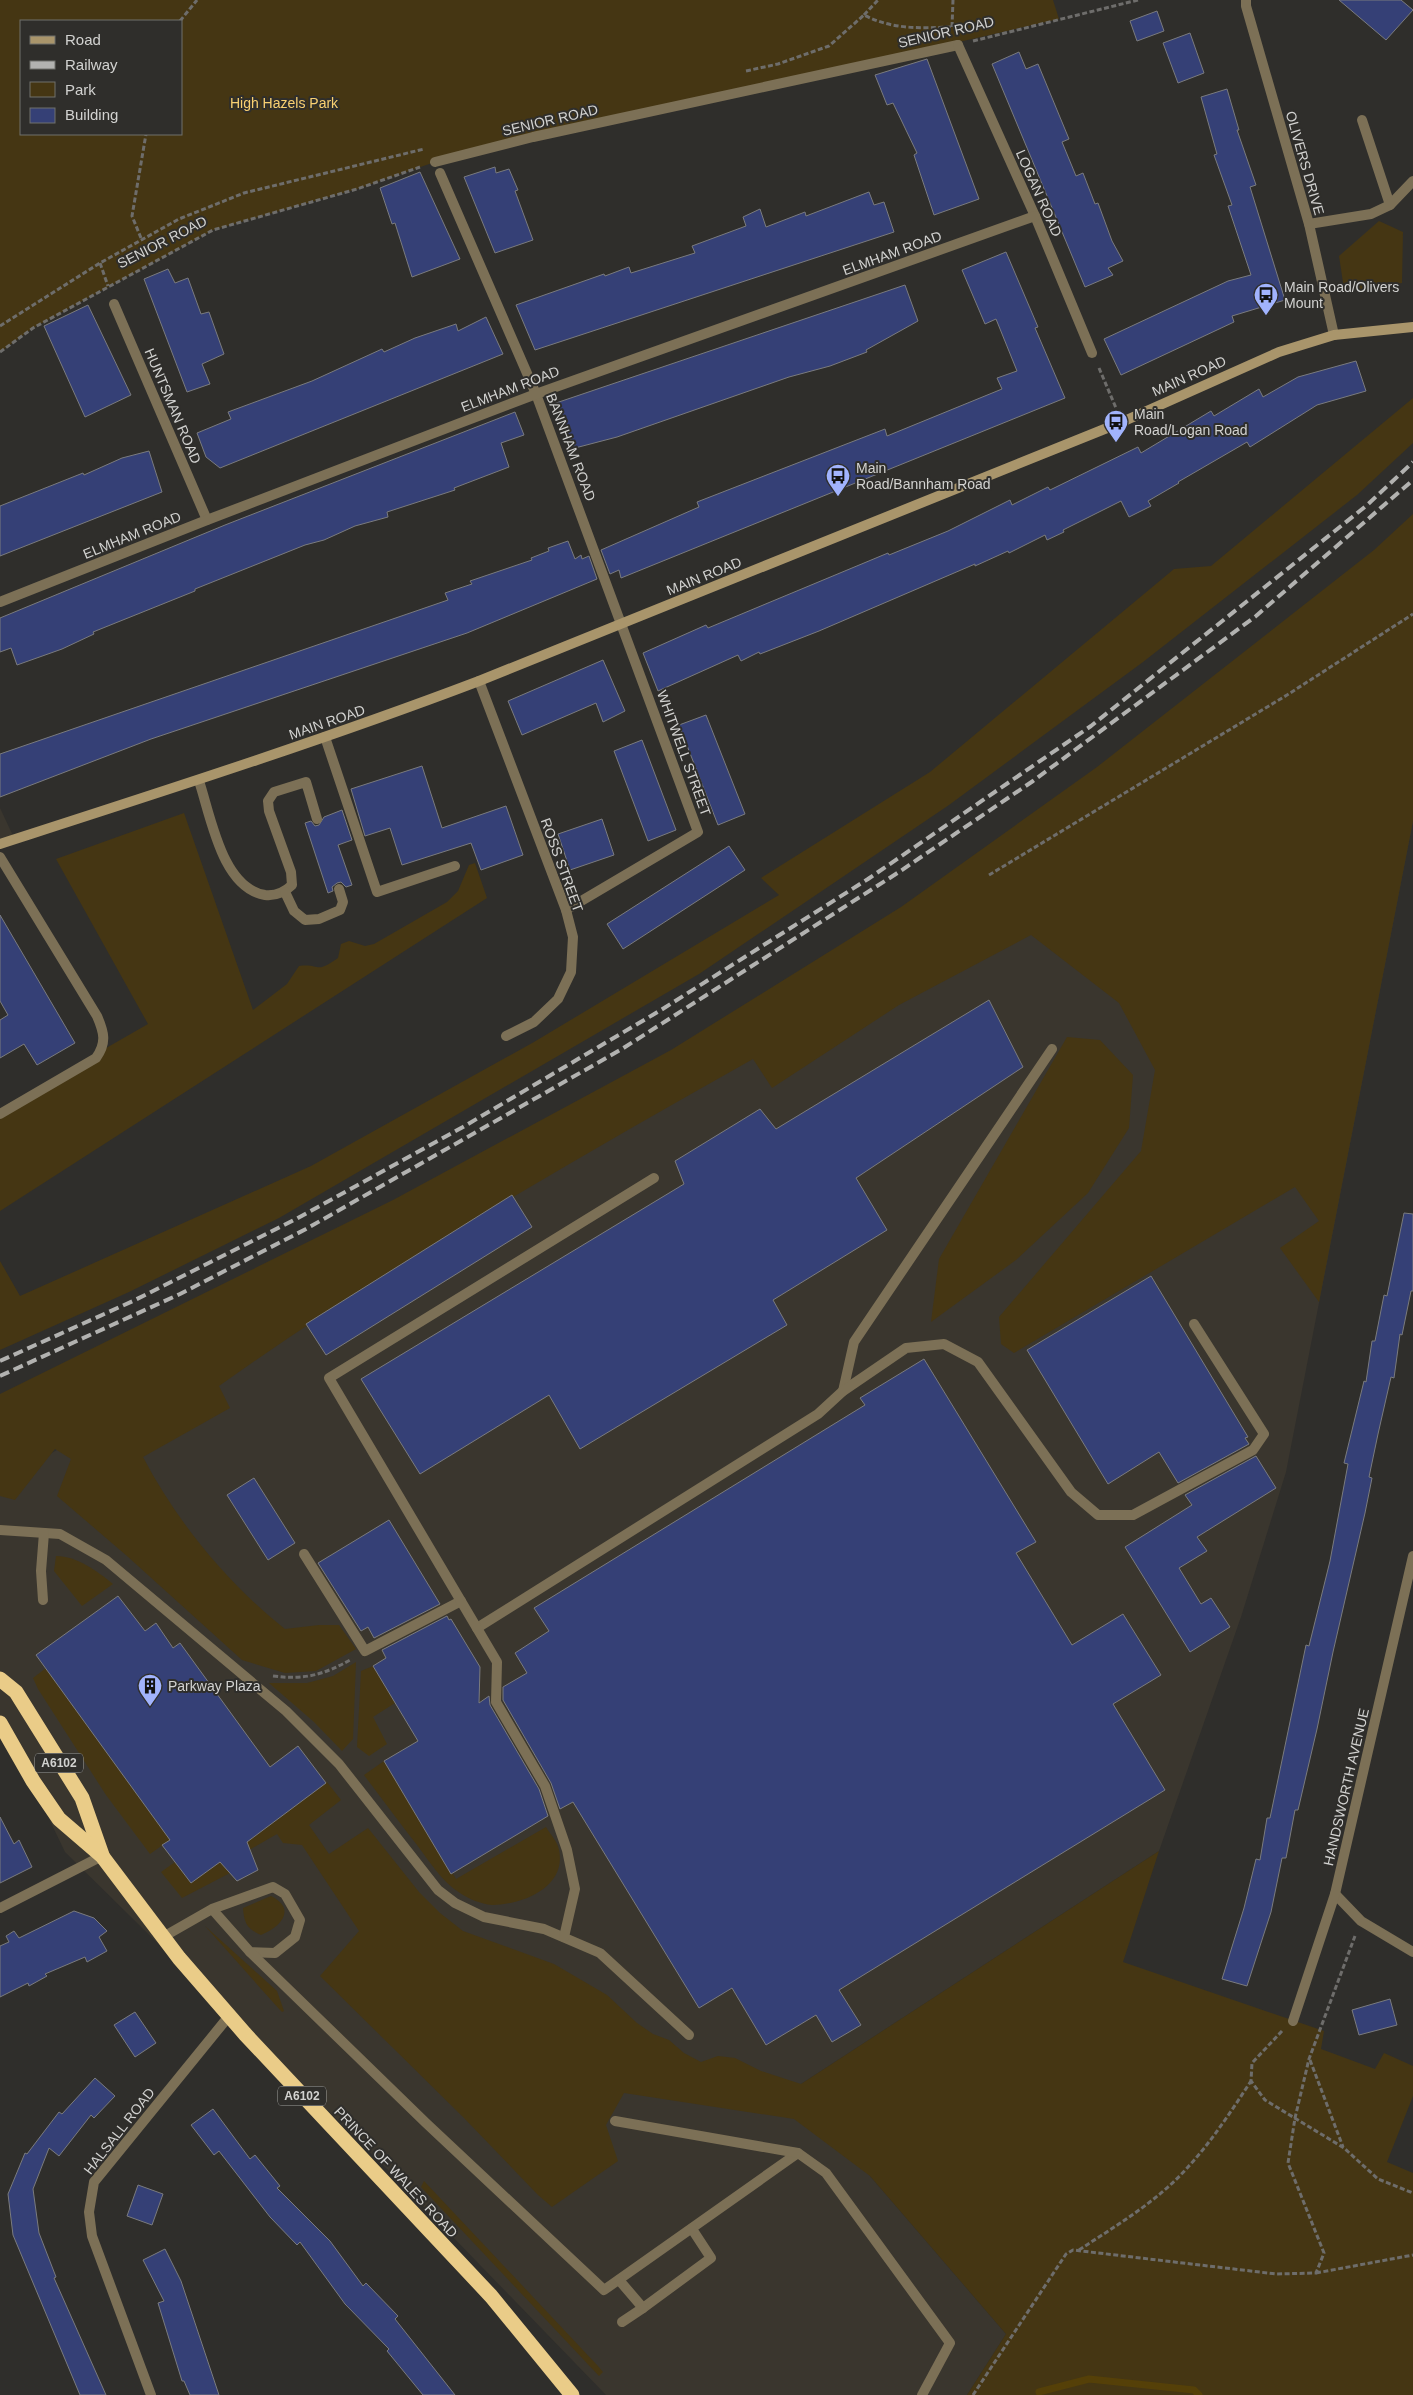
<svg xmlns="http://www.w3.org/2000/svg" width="1413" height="2395" viewBox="0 0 1413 2395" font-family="Arial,sans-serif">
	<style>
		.built { fill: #3a362e }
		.green { fill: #453613; fill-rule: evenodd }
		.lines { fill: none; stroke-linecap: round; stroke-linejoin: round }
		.stream { stroke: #554008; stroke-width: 7 }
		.building { fill: #354076; stroke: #7a7b7e }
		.path { stroke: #6e6d6b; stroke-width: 3; stroke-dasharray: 5 2.5; stroke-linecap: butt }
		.lane { stroke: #7c7056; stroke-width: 10 }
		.street { stroke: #7c7056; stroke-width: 10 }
		.secondary { stroke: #a9956b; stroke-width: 10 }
		.highway { stroke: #eacc88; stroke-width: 15 }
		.rail { stroke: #b2b2b0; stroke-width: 4; stroke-dasharray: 10 5; stroke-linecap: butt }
		.labels { text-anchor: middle; stroke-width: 4; stroke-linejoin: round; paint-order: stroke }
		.shield { fill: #2f2e2b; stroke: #a1a19e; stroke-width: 1 }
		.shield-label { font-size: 12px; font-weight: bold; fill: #d2d2d0 }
		.street-label { font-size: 14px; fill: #d2d2d0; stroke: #2f2e2b }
		.park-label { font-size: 14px; fill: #f9d071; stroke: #2f2e2b }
		.poi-label { font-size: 14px; fill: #d2d2d0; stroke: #2f2e2b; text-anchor: start }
	</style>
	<rect width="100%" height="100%" fill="#2f2e2b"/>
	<g class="built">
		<polygon points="1400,649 1413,821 1286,1472 1241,1617 1159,1851 801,2084 870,2176 1006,2334 967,2395 606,2395 387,2169 65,1852 0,1717 0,1476 30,1466"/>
		<polygon points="0,808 15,840 0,844"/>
	</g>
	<g class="green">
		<path d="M0 0H1053L1059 19 435 162 357 189 213 230 33 328 0 352ZM21 21H181V134H21Z"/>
		<polygon points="1379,221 1403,232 1402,283 1357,291 1344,289 1339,256"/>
		<polygon points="1413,398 1413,443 1357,495 1143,662 949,805 699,974 279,1218 129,1292 0,1350 0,1261 20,1296 311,1166 534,1042 779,895 761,878 930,772 1174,569 1211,566"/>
		<path d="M1413 514V821L1319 1302 1280 1248 1319 1221 1295 1187 1014 1353 1001 1344 999 1317 1141 1151 1155 1070 1119 1003 1031 935 899 1005 772 1088 753 1059C571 1162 389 1265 219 1386L230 1408 143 1457C177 1522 227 1583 285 1629L319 1625H339L356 1649 316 1671 285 1673 242 1660 127 1556 57 1496 71 1459 55 1449 15 1500 0 1496V1394L393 1200 671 1050 901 907 1097 767 1374 550Z"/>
		<path d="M184 813 253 1010 287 984 299 966C321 963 314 975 338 958L341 944 349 941 365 946 374 944 447 902 458 891 469 865 475 863 487 898 0 1211V1109L148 1024 56 859Z"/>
		<polygon points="1067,1037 1100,1040 1133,1075 1129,1128 1088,1193 1016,1260 931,1322 939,1259"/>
		<path d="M56 1556C77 1556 97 1571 113 1584L82 1606 54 1571Z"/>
		<polygon points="356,1662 353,1739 342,1751 314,1722 269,1683 307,1683 333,1676"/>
		<polygon points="373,1666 395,1703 373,1717 387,1744 369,1756 357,1747 361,1671"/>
		<polygon points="46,1668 170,1840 150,1854 106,1795 38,1689 33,1678"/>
		<path d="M384 1761 456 1879 546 1827C550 1834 558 1842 559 1850 567 1887 522 1905 492 1905 481 1904 469 1899 460 1893 442 1882 430 1862 417 1845 399 1822 382 1799 364 1775Z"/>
		<polygon points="327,1782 341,1800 309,1825 329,1854 368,1828 419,1892 440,1913 463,1931 554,1964 607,1995 637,2023 653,2034 669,2040 684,2053 701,2062 718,2056 735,2058 761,2071 801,2084 1159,1851 1123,1962 1324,2031 1321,2049 1375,2069 1384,2053 1413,2066 1413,2096 1387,2162 1413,2173 1413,2395 967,2395 1006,2334 870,2176 794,2119 624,2093 606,2125 618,2161 552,2207 538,2195 464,2118 320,1976 359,1931 302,1845 283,1843 277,1834 249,1850 245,1844"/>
		<polygon points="221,1861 230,1873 182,1898 161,1872 175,1862 191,1883"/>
		<path d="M271 1896C297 1909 281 1927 261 1935 247 1929 244 1923 243 1908Z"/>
		<polygon points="205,1926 277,1991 284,2011 282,2012 280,2010"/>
		<polygon points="424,2181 597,2365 603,2372 599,2376 421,2187"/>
	</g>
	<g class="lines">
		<polyline class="stream" points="1039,2392 1089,2379 1194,2390 1199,2395"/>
	</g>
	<g class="building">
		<polygon points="1339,0 1401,0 1413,10 1386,40"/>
		<polygon points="1157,11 1164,31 1137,41 1130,21"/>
		<polygon points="1190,33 1204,73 1178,83 1163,43"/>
		<polygon points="1019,52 1026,69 1038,64 1069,139 1062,142 1076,176 1083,173 1095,204 1098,203 1112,241 1123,261 1108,268 1113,275 1085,287 992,64"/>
		<polygon points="927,59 979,199 934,215 914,155 917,153 893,103 887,105 875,75"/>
		<polygon points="1227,89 1239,130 1237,130 1256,185 1250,187 1285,300 1232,316 1234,322 1121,375 1104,339 1228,281 1251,275 1228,206 1232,205 1214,155 1217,154 1201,97"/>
		<polygon points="495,167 496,173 509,169 518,190 515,191 533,240 495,253 464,177"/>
		<polygon points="420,172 460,259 412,277 395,223 392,224 380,188"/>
		<polygon points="869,192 874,205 884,202 894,232 535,350 516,305 604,274 605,276 629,267 631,273 695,253 692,246 746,226 743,217 760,209 766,227 805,212 806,216"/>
		<polygon points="1006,252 1038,327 1035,328 1065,398 621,578 619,570 610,574 601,550 699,507 697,502 885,429 887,436 1002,389 997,378 1017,371 996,319 985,324 962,270"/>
		<polygon points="168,269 175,283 188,278 201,314 209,312 224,354 202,364 210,384 187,392 144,279"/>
		<polygon points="905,285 918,321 866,350 867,352 830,366 789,377 617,437 575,448 553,404"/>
		<polygon points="88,305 131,395 85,417 44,326"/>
		<polygon points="486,317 503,354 220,468 206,457 197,433 231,419 228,412 312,381 382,349 384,352 415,338 456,324 458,331"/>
		<polygon points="1356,361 1366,391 1317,405 1250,447 1247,442 1178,482 1179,483 1148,501 1151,506 1129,517 1121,501 1063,530 1064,532 1047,540 1045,535 1009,553 1008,551 975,566 975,564 819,631 760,654 759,652 741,661 738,655 658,691 643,653 706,625 708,628 888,553 889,555 948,531 1010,500 1012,505 1048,487 1050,490 1138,447 1141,453 1211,411 1214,416 1259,389 1263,397 1298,377"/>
		<polygon points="515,412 524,435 501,443 509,467 454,488 455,490 387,512 388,517 355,526 324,540 305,545 195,589 195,591 93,632 94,634 62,649 17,665 11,648 0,652 0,618 225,525"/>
		<polygon points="149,451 162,492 0,556 0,506 83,473 84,475 122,458"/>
		<polygon points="568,541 575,559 581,555 582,559 589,556 597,579 467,633 151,739 0,797 0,754 448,600 445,593 472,584 470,581 532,560 531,558 549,551 548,548"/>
		<polygon points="603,660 625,711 603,722 596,703 522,735 508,701"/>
		<polygon points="706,715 745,814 718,825 679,725"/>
		<polygon points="642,740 676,830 648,841 614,751"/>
		<polygon points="422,766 442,828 506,806 523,855 481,870 471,843 402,865 390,828 365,836 351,789"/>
		<polygon points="342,810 352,840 338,845 352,885 346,887 341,882 337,883 332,887 333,891 328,893 305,823 311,821 315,826 319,825 324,817"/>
		<polygon points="602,819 614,855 570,870 558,834"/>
		<polygon points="729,846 745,870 623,949 607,924"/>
		<polygon points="0,915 75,1043 37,1065 24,1044 0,1058 0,1020 8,1015 0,1001"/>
		<polygon points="989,1000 1023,1067 856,1178 887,1230 773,1300 787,1325 580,1449 549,1395 420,1474 361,1379 684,1184 675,1161 760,1109 776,1129"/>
		<polygon points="512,1195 532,1227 326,1355 306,1324"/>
		<polygon points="1404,1213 1413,1214 1413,1291 1411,1291 1402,1335 1400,1334 1394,1378 1391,1377 1378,1434 1369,1477 1372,1478 1365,1513 1333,1652 1317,1729 1298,1810 1295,1810 1286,1858 1282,1858 1271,1912 1247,1986 1222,1979 1244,1908 1256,1859 1260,1860 1267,1818 1270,1818 1306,1645 1309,1646 1330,1561 1348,1464 1344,1463 1364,1381 1366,1382 1372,1341 1375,1341 1384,1295 1387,1296"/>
		<polygon points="1151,1276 1248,1437 1245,1438 1249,1444 1178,1483 1159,1452 1108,1484 1027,1350"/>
		<polygon points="924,1359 1036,1542 1016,1553 1072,1645 1123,1614 1161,1675 1113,1704 1165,1790 839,1990 861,2025 832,2042 816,2015 766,2045 732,1988 699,2008 573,1802 560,1809 551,1783 503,1700 503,1687 527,1673 515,1653 549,1631 534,1608 865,1405 860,1398"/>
		<polygon points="1256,1456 1276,1488 1197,1537 1207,1551 1179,1568 1201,1604 1211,1598 1230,1627 1190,1652 1125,1547 1192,1505 1185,1495"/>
		<polygon points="254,1478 295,1543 268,1560 227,1495"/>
		<polygon points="389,1520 440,1604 374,1638 368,1627 361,1631 318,1563"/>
		<polygon points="118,1596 145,1631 156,1623 173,1648 180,1643 270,1767 298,1746 326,1783 247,1842 258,1870 237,1881 220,1862 191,1883 162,1845 170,1840 36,1655"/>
		<polygon points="447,1616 449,1620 451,1619 480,1667 479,1703 489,1696 490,1705 539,1789 548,1816 451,1874 384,1761 418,1741 373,1666 386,1658 382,1650"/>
		<polygon points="0,1817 14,1844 19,1840 32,1867 0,1883"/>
		<polygon points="74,1911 94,1918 107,1931 99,1937 107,1951 87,1962 85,1957 45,1974 47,1976 29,1986 28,1983 0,1997 0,1946 9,1942 6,1936 14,1931 19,1938"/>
		<polygon points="1390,1999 1397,2025 1359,2035 1352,2010"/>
		<polygon points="135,2012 156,2043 135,2057 114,2025"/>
		<polygon points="95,2078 115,2096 94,2118 91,2115 59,2156 49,2148 33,2189 39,2233 56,2277 54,2278 106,2395 80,2395 13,2235 8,2194 25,2153 27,2154 59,2112 62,2114"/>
		<polygon points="213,2109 250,2159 255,2155 280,2186 277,2188 330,2241 363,2286 366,2283 398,2316 395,2319 455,2395 423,2395 387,2351 389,2349 345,2304 300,2242 297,2245 270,2217 219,2151 214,2155 191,2125"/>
		<polygon points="138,2185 163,2194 152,2225 127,2216"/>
		<polygon points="165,2249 181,2281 219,2395 190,2395 184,2381 182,2381 158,2303 164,2301 143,2260"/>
	</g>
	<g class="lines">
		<g class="path">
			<polyline points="864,15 878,0"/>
			<polyline points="180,21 197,0"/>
			<polyline points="952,27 953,0"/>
			<polyline points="973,41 1138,0"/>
			<path d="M746 71 778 64 829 46 864 15C893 30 920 28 952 27"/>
			<polyline points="141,238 132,216 146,134"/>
			<polyline points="100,263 108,286"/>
			<polyline points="0,326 100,263 179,219 244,193 424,149"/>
			<polyline points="0,352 33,328 213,230 357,189 420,167"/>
			<polyline points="1099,368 1116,408"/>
			<polyline points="989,875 1287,695 1413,614"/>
			<path d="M273 1676C305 1680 323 1675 352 1659"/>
			<polyline points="1282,2031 1252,2063 1251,2081 1265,2100 1344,2148 1378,2179 1413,2193"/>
			<polyline points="1310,2060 1343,2147"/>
			<path d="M1079 2250C1117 2225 1158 2201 1188 2167 1212 2141 1232 2110 1251 2081"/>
			<polyline points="1316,2273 1413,2255"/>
			<polyline points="973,2395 1066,2254 1073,2250 1276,2274 1316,2273 1324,2253 1288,2163 1295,2118 1309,2059 1355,1936"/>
		</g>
		<g class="lane">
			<polyline points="1362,120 1390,205"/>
			<polyline points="435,162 533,137 958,45"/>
			<polyline points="325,737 377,892 455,866"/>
			<path d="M199 781C211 817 222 888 265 895 276 896 285 892 292 885L291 872 269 811 268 801 274 792 306 782 317 819"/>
			<path d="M0 857 97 1016C104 1032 107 1043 96 1058L0 1114"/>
			<polyline points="285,892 294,911 305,920 319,919 340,910 343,902 339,889"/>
			<polyline points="843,1391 854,1342 1052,1049"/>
			<polyline points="0,1530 60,1534 106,1560 286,1711 339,1764 438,1890 455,1903 484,1917 544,1929 600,1953 689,2035"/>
			<polyline points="304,1554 365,1651 461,1601"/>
			<polyline points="43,1600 41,1571 44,1533"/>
			<polyline points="477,1628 818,1414 843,1391 906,1348 944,1344 978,1362 1071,1492 1098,1515 1133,1515 1253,1450 1264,1434 1194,1324"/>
			<polyline points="163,1937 212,1909 273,1887 285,1894 300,1920 295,1937 275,1953 250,1952 212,1909"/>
			<polyline points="564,1937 575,1889 567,1850 545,1786 496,1702 497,1662 329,1378 654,1178"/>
			<polyline points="250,1952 426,2123 604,2290 798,2153 826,2173 950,2343 922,2395"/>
			<polyline points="615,2121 798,2153"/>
			<polyline points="619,2280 643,2308 711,2258 692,2229"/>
			<polyline points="622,2322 643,2308"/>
		</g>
		<g class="street">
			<polyline points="1246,0 1246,6 1309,224 1334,335"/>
			<polyline points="958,45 1035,216 1092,353"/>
			<polyline points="440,173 536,394 698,832 566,910"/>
			<polyline points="1309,224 1371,214 1390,205 1413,181"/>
			<polyline points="114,304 207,520"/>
			<polyline points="0,602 207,520 536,394 1035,216"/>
			<polyline points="479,681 566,910 573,937 571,972 558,999 534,1022 506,1036"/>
			<polyline points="1335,1894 1361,1921 1413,1952"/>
			<polyline points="0,1908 102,1856"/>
			<polyline points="1293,2021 1335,1894 1413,1556"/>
			<polyline points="151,2395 92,2236 89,2212 94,2182 229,2016"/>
		</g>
		<path class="secondary" d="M0 844C161 792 321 741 479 681L1122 422 1279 352 1334 335 1413 327"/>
		<g class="highway">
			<polyline points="0,1679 16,1692 82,1798 102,1855"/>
			<polyline points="0,1723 33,1781 59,1819 102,1856 179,1958 245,2034 491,2296 572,2395"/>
		</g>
		<g class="rail">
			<polyline points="0,1361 133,1301 296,1219 463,1127 661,1010 868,879 1091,726 1366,506 1413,462"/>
			<polyline points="0,1376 180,1294 306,1229 622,1049 899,872 1033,781 1256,616 1413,480"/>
		</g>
	</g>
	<defs>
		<symbol id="bus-pin" viewBox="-11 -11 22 30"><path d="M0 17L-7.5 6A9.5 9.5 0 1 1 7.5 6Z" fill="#a1b3fd" stroke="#2f2e2b"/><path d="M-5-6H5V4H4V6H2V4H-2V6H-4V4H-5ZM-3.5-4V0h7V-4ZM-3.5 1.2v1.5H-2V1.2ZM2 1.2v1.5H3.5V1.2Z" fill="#111"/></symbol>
		<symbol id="building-pin" viewBox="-11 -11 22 30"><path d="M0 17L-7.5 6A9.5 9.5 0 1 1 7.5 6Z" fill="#a1b3fd" stroke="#2f2e2b"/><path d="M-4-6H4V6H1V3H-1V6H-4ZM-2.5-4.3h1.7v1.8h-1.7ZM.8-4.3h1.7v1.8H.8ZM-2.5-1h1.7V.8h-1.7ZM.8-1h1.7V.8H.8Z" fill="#111"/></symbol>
	</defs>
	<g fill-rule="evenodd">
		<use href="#bus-pin" x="1252" y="281" width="28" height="38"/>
		<use href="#bus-pin" x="1102" y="408" width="28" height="38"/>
		<use href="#bus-pin" x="824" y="462" width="28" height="38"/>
		<use href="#building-pin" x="136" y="1672" width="28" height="38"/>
	</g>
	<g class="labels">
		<g class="shield">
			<rect x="35" y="1753.5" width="48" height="19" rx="4"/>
			<rect x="278" y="2086.5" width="48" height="19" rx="4"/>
		</g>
		<g class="shield-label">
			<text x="59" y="1767">A6102</text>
			<text x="302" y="2100">A6102</text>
		</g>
		<g class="street-label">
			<text transform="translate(946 32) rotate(-13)" y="5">SENIOR ROAD</text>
			<text transform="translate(550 120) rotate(-13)" y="5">SENIOR ROAD</text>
			<text transform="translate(1305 163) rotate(74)" y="5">OLIVERS DRIVE</text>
			<text transform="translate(1039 193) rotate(66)" y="5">LOGAN ROAD</text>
			<text transform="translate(162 242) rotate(-27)" y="5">SENIOR ROAD</text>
			<text transform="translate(892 253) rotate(-20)" y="5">ELMHAM ROAD</text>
			<text transform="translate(1189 376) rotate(-24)" y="5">MAIN ROAD</text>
			<text transform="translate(510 389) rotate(-21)" y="5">ELMHAM ROAD</text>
			<text transform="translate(173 406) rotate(67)" y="5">HUNTSMAN ROAD</text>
			<text transform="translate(571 447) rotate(69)" y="5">BANNHAM ROAD</text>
			<text transform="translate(132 535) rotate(-22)" y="5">ELMHAM ROAD</text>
			<text transform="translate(704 576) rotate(-22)" y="5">MAIN ROAD</text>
			<text transform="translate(327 722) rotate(-19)" y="5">MAIN ROAD</text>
			<text transform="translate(684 753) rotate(70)" y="5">WHITWELL STREET</text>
			<text transform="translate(562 865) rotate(70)" y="5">ROSS STREET</text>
			<text transform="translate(1346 1787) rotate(-77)" y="5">HANDSWORTH AVENUE</text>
			<text transform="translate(119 2131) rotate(-52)" y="5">HALSALL ROAD</text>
			<text transform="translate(396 2172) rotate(47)" y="5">PRINCE OF WALES ROAD</text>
		</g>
		<g class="park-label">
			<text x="284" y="108">High Hazels Park</text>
		</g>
		<g class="poi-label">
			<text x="1284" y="292">Main Road/Olivers<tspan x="1284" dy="16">Mount</tspan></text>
			<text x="1134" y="419">Main<tspan x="1134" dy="16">Road/Logan Road</tspan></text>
			<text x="856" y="473">Main<tspan x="856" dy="16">Road/Bannham Road</tspan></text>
			<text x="168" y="1691">Parkway Plaza</text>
		</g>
	</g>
	<rect x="20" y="20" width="162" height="115" fill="#2f2e2b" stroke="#70706d"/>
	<rect x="30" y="36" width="25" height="8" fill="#a9956b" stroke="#70706d"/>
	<text x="65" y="45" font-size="15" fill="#d2d2d0">Road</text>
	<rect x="30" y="61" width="25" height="8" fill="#b2b2b0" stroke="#70706d"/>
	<text x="65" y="70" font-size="15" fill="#d2d2d0">Railway</text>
	<rect x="30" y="82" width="25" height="15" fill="#453613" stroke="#70706d"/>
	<text x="65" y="95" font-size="15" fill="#d2d2d0">Park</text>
	<rect x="30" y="108" width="25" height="15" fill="#354076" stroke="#70706d"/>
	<text x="65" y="120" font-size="15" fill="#d2d2d0">Building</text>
</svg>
